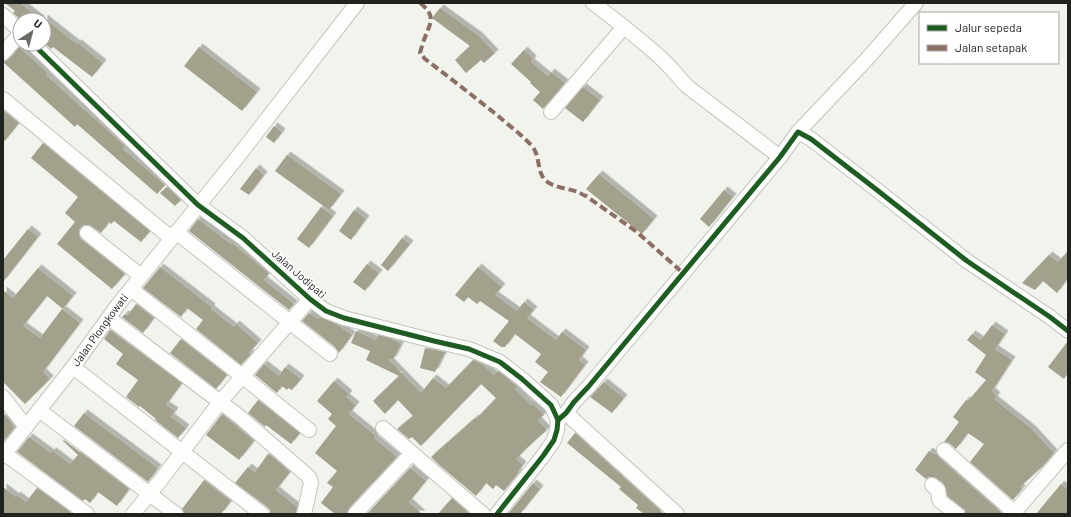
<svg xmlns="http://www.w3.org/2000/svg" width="1071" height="517" viewBox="0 0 1071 517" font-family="Barlow,sans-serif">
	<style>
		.building { fill: #a3a08c; filter: url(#shadow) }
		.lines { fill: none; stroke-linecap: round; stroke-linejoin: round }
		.minor-casing { stroke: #c2c4be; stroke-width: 16 }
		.minor { stroke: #fdfdfc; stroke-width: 14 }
		.quiet { stroke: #8d6e63; stroke-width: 4; stroke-dasharray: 8 4; stroke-linecap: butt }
		.cycleway-casing { stroke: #fff; stroke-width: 8 }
		.cycleway { stroke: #1b5e20; stroke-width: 5 }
		.labels { text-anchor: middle; stroke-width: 3.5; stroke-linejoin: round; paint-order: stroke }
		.street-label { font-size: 11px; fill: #20221d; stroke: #fff }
	</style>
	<defs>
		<filter id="shadow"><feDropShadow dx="3.5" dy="-3.5" stdDeviation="0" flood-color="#0004"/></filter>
	</defs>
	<rect width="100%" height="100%" fill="#f1f4ec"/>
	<g class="building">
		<polygon points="5,3 20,3 42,20 21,20 13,13 15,11"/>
		<polygon points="440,8 479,36 495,53 484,63 481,60 466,73 455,60 470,46 432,18"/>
		<polygon points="44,18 77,44 78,43 103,63 92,77 53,47 51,49 44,43"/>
		<polygon points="19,47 48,73 46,75 125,146 123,149 165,185 157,194 77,124 75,127 3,62 9,59"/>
		<polygon points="199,47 257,92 242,111 184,66"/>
		<polygon points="524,50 533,59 531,62 548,76 551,72 565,83 543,109 533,100 540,92 530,83 531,82 511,64"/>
		<polygon points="583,87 600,100 583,122 565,108"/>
		<polygon points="3,110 19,123 3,143"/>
		<polygon points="274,126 282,132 274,143 266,137"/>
		<polygon points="43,143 150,231 141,242 114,221 111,224 109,222 101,233 89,225 84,225 80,228 79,232 79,236 81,239 125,274 112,289 57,244 75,222 65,213 78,197 31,158"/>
		<polygon points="287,155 341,194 329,210 275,171"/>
		<polygon points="256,168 264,175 249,195 240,189"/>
		<polygon points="599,174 654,219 642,234 586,189"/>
		<polygon points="167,187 181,200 175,206 160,193"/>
		<polygon points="724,190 733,197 709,227 700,219"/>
		<polygon points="321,207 333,216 309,248 297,239"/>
		<polygon points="354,210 366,219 351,240 339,231"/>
		<polygon points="198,219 231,244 232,243 269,273 264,280 294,304 289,310 189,231"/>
		<polygon points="28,229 38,237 3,282 3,260"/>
		<polygon points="402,238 410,244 388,271 381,265"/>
		<polygon points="1068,251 1068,278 1057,293 1043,281 1035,290 1022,283 1049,255 1058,262"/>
		<polygon points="367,264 379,273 365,291 353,282"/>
		<polygon points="160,267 212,307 211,309 234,327 236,324 258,343 249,353 251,354 241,365 196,329 203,320 187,308 181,317 143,288"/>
		<polygon points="478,267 502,287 495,295 517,311 524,302 534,310 527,318 548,334 556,340 562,332 586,350 579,360 585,365 561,397 540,382 548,372 535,362 541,354 515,334 505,347 501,347 493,341 509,321 480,301 477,304 468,297 464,302 455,295"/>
		<polygon points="38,268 73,296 63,309 47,296 23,326 40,338 62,309 80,323 43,372 50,379 25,404 3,382 3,290 13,298"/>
		<polygon points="136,304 154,318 143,333 122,317 125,314 128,315"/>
		<polygon points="309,313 318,319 320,317 338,325 352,335 339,353 335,347 302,321"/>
		<polygon points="992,325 1005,334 995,349 1012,360 992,391 997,396 994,399 1032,429 1054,453 1043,466 1020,487 1022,489 1013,500 970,462 984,444 968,433 956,449 949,443 944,442 959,422 953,417 966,400 968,401 986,380 975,372 986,355 967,340 972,334 981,340"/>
		<polygon points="110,330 182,383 166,405 175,411 171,417 186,428 178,438 155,420 156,419 140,406 139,407 126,397 138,380 116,364 123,354 104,339"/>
		<polygon points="356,331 376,340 378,335 390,338 401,344 393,360 388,359 421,393 433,378 446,388 473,360 482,364 494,375 498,371 506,377 517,387 515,389 531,405 533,404 544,415 538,420 547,430 528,447 516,459 523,465 518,471 519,472 504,491 496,485 493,489 486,483 476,496 438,464 431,457 475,418 476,419 496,398 481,384 421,446 412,437 409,439 397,429 413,416 398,400 385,414 373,401 399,376 366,360 370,351 351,343"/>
		<polygon points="181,339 227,375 216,389 170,353"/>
		<polygon points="1068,341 1068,373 1064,379 1048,367"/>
		<polygon points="425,348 445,352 435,372 420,368"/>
		<polygon points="264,364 279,376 285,367 301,379 292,390 288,388 287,390 282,386 277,393 255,375"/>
		<polygon points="334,381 349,394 346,397 356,405 349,414 376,436 374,438 397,457 349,508 347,514 335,514 321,503 333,487 327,483 337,471 315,453 336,426 328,419 332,414 317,401"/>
		<polygon points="604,382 624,398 612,413 590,397"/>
		<polygon points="258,400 300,433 291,444 266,425 265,427 248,413"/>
		<polygon points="3,412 13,425 12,426 15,427 3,442"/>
		<polygon points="84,413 158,468 148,482 74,426"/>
		<polygon points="222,414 254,441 239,460 206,435"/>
		<polygon points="575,433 664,514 644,514 636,508 638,505 619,489 621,487 567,443"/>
		<polygon points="29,437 51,453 53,451 70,464 78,455 63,441 64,440 129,489 117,506 98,492 90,503 85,499 83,501 17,452"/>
		<polygon points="929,451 935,455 936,453 938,456 945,463 1002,513 1001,514 965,514 965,510 962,508 947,496 946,489 943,483 934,477 929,477 926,479 915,470"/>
		<polygon points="268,454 274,458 290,472 276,490 297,507 296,514 270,514 270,510 267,507 235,483 248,467 255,472"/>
		<polygon points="410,468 426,481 409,502 422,514 367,514"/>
		<polygon points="204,480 231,501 221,514 184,514 182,509"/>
		<polygon points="533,483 540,489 520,514 508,514"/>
		<polygon points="1061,484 1068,490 1068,514 1036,514"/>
		<polygon points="3,487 16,497 17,495 26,502 37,488 73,514 3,514"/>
		<polygon points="452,498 470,514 438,514"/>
	</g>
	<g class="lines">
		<defs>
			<g id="minor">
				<path d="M593 3C618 22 643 41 665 62 673 70 680 79 688 87L780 157"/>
				<polyline points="3,15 20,31"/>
				<polyline points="33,44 198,205 243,238 310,299 326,311 344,318 434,341 469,349 500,362 522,379 551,405 558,420 557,430 554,440 543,456 497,514"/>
				<polyline points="3,53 20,34"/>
				<polyline points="3,99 171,238"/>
				<polyline points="551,112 624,27"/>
				<polyline points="798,132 867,59 916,3"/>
				<polyline points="176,232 330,354"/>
				<polyline points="87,233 141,276"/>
				<polyline points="131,289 242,376 309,430"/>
				<polyline points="109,318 240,417 309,477 311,483 304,514"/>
				<polyline points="73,367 262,514"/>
				<polyline points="3,397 26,427"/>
				<polyline points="39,410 176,514"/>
				<polyline points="566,413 677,514"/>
				<polyline points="558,420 566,413 574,402 589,386 780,157 798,132 811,139 877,190 967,261 1050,317 1068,331"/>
				<polyline points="383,428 483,514"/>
				<polyline points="944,450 1014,512"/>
				<polyline points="5,454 87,514"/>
				<path id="s1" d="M3 456 73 367 117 306 236 159 357 3"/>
				<polyline points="932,485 938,490 939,499 940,501 957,514"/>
				<polyline points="133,514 160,481 220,402 310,299"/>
				<polyline points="355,514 412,453"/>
				<polyline points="1013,514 1068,450"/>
			</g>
		</defs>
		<use href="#minor" class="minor-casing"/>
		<use href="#minor" class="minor"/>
		<path class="quiet" d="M420 3C439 17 428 26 423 43 422 46 421 49 420 53L425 59C449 77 473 96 497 115 508 125 521 134 531 145 541 155 536 172 546 181 555 188 567 188 578 192 580 193 583 195 586 196L637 232 683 273"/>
		<defs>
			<g id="cycleway">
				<polyline points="33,44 198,205 243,238 310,299 326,311 344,318 434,341 469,349 500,362 522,379 551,405 558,420 557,430 554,440 543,456 497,514"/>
				<polyline points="558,420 566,413 574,402 589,386 780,157 798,132 811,139 877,190 967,261 1050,317 1068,331"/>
			</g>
		</defs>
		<use href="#cycleway" class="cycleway-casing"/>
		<use href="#cycleway" class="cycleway"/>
	</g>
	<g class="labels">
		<g class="street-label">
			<text transform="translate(299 274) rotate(41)" y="4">Jalan Jodipati</text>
			<text dy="4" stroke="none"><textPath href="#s1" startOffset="159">Jalan Plongkowati</textPath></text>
		</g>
	</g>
	<rect width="1071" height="517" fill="none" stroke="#20221d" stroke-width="8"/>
	<rect x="919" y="12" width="140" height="52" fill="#ffffff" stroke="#a6a7a5"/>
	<rect x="927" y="25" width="20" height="6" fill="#1b5e20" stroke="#a6a7a5"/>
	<text x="955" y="32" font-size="12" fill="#20221d">Jalur sepeda</text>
	<rect x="927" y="45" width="20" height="6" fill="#8d6e63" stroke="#a6a7a5"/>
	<text x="955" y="52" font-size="12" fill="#20221d">Jalan setapak</text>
	<g transform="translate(32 32) rotate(36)"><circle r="19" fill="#ffffff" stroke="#a6a7a5"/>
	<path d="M0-3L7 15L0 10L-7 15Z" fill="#696c65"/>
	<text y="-6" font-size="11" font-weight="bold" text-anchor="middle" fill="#20221d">U</text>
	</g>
</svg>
